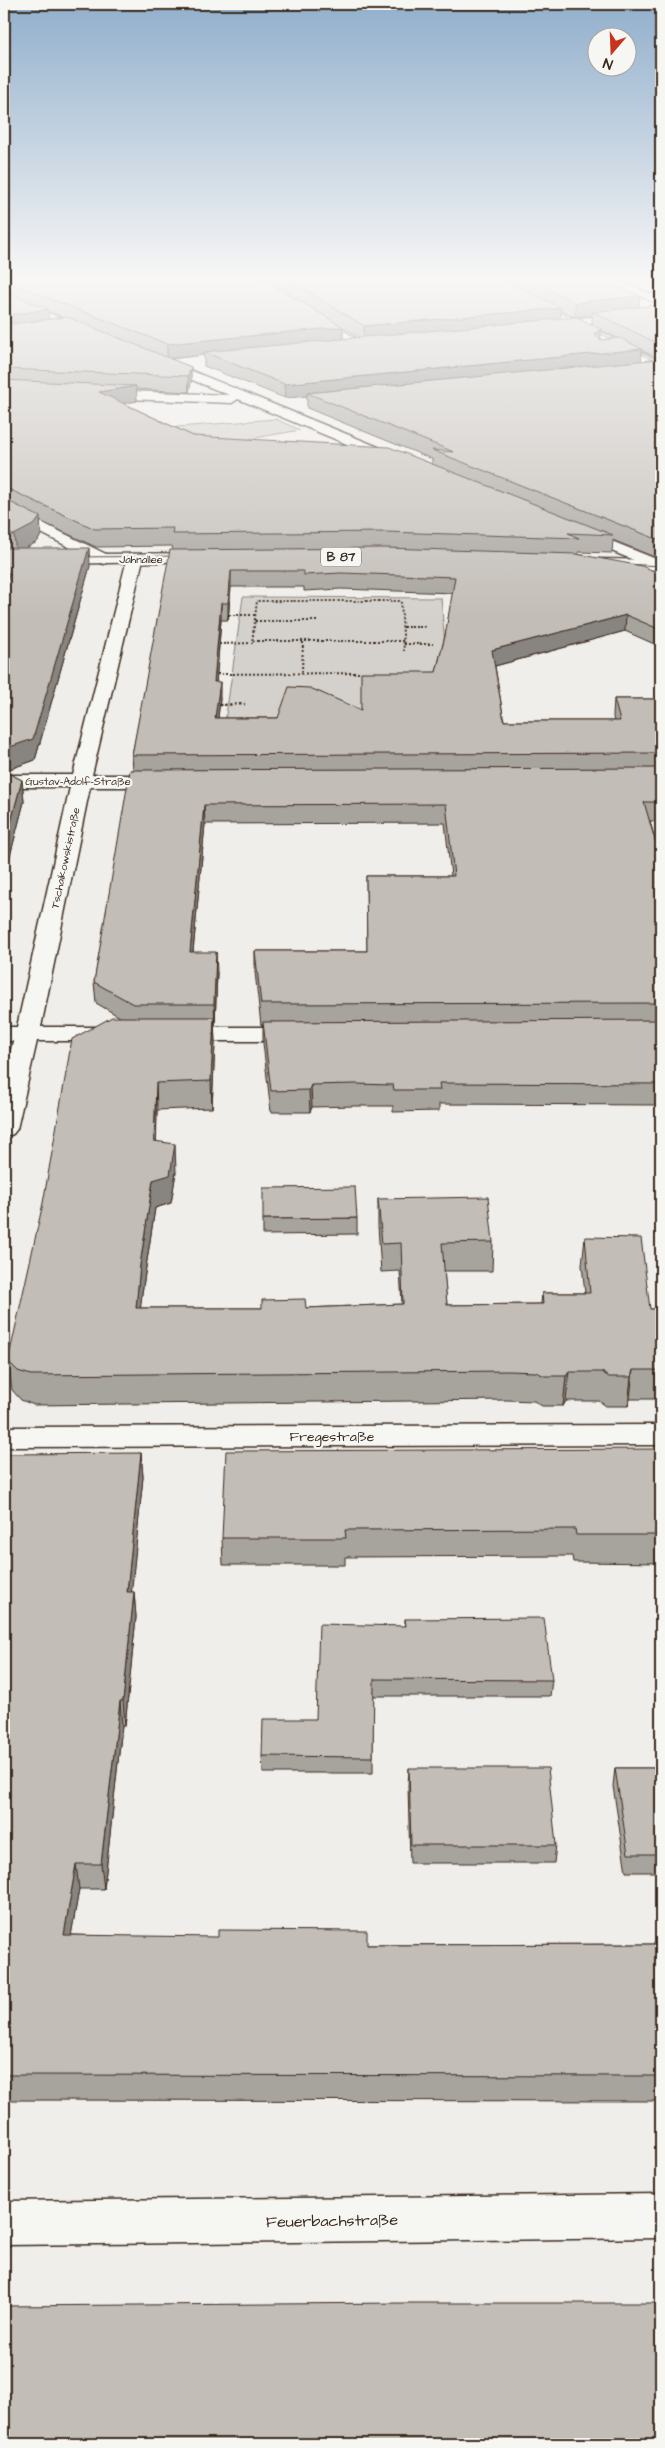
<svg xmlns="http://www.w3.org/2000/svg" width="665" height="2448" viewBox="0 0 665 2448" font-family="'Architects Daughter',sans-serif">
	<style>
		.green { fill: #d4d1cc; stroke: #887e75 }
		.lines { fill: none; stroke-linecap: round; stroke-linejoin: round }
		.minor-casing { stroke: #3b2a1e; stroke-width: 3 }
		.major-casing { stroke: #3b2a1e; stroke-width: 3 }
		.path-far1 { stroke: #3b2a1e; stroke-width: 2; stroke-dasharray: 2 2; stroke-linecap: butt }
		.path { stroke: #3b2a1e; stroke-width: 2.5; stroke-dasharray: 2.5 2.5; stroke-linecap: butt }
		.minor { fill: #f6f6f2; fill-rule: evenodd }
		.major { fill: #f6f6f2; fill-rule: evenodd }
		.tram { stroke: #3b2a1e; stroke-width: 1 }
		.wall { fill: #a7a39d; stroke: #3b2a1e; fill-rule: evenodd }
		.shaded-wall { fill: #888480; stroke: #3b2a1e }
		.building { fill: #c2bdb7; stroke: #3b2a1e; fill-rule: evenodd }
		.labels { text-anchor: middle; stroke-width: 4.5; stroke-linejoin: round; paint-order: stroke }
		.far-street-label { font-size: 11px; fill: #3b2a1e; stroke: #f6f6f2 }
		.shield { fill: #f6f6f2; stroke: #73675e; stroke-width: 1 }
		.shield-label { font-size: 12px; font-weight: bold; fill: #3b2a1e }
		.street-label { font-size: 14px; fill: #3b2a1e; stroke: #f6f6f2 }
		.near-street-label { font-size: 16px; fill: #3b2a1e; stroke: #f6f6f2 }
	</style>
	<rect width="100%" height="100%" fill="#efeeea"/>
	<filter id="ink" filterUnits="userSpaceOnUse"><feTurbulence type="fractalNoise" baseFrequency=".02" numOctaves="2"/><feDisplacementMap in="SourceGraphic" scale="10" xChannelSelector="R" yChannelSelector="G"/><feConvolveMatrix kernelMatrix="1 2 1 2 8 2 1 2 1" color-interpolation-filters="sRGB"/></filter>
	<g filter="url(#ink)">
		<g class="green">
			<polygon points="275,419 300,430 182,451 94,434"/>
			<polygon points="243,597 441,598 450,703 223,736"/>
		</g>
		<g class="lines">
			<defs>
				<g id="minor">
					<polygon points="243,277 260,277 366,345 364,348 356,348 285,301"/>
					<polygon points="597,277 610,277 661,298 661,305"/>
					<polygon points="4,295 92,331 94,333 88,337 84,335 4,302"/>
					<polygon points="661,310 661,316 573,325 567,322 573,319"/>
					<polygon points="155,356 403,457 405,460 403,463 393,463 238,399 232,403 100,398 94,394 100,390 229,395 151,363 149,360 151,357"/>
					<polygon points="4,504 110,556 112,559 104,564 98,562 4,514"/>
					<polygon points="579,528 661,561 661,571 574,536 571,533"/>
					<polygon points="135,554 143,559 92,775 165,775 172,777 175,781 172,785 165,787 90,787 41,1027 117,1027 126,1029 129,1034 126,1039 117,1041 37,1041 17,1129 13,1134 4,1137 4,1079 13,1041 4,1041 4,1027 17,1027 70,787 4,787 4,775 73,775 127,559"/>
					<polygon points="178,1027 300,1027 309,1029 312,1034 309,1039 300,1041 178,1041 169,1039 166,1034 169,1029"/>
					<polygon points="661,1425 661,1445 4,1447 4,1427"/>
					<polygon points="661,2194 661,2238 4,2245 4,2201"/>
				</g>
				<g id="major">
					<polygon points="470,277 485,277 502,282 661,362 661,371 494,286"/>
					<polygon points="205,553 213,558 211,561 4,565 4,555"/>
					<polygon points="598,559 661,560 661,570 592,567 590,564 592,561"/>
				</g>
			</defs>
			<use href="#minor" class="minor-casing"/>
			<use href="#major" class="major-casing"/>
			<g class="path-far1">
				<polyline points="229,615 256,615"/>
				<polyline points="255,621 319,621"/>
				<polyline points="403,627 426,627"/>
				<polyline points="253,641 404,641"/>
				<polyline points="219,644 252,643 257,601 401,601 404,651"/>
				<polyline points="404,644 433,644"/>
				<polyline points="302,672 303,641"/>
				<polyline points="217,674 365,673"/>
			</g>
			<polyline class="path" points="219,705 245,704"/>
			<use href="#minor" class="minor"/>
			<use href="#major" class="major"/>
			<g class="tram">
				<polyline points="550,308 661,364"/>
				<polyline points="76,557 181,556"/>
				<polyline points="624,564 661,566"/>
			</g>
		</g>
		<g class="wall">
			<path d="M4 277 332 321 263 277H598L639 307H661V556H652L613 540 612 553 578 552V554L661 574V647L625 631 495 666 504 721H614L613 717 614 699H661V821H650L661 861V1105L439 1104V1111L393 1112V1106H355L312 1107 310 1112H271L263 1043V1025H261L255 972V951H367L366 876H451L445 823 205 824 193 952 217 972 215 1025H214L215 1043 212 1108 157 1110 156 1141 176 1172 171 1203 155 1208 142 1293 140 1308H306L402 1304 400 1271 381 1272 378 1226V1199L493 1242 492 1271H444L447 1305 541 1304 542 1293H585L582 1265 585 1237 650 1309H661V1399H630L628 1406H606L599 1401H566L563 1406H542L534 1401 507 1400 34 1405 21 1400 12 1390 8 1361 120 1017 96 1003 94 982 133 770 132 755 173 550 172 546 96 547 40 521 41 535 37 542 25 548 90 566 35 760 4 771 22 780 24 802 4 879ZM561 310 575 317 592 315V324L560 318ZM48 312 56 314 62 317 49 319ZM343 327 359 337 343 339ZM601 330 618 338 601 340ZM642 350 659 359 641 361ZM204 355V366L285 398 307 396V408L432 459V464L193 436 123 403 137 401 136 389 189 392 191 382V367L171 359ZM231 587H304V591L341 589 453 593 445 636 436 672 361 710 278 718H218L220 699 216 682 221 620H228Z"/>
			<polygon points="357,1218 357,1234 263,1235 263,1219"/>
			<polygon points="661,1449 661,1563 573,1562 572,1556 345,1557 345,1565 223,1565 222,1538"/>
			<polygon points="141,1453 143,1477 131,1592 134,1592 136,1617 125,1726 122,1726 104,1889 79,1889 71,1935 367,1945 661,1944 661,2101 4,2100 4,1470"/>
			<polygon points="405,1619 552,1680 550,1696 373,1696 373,1773 263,1773 262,1756 316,1719 405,1626"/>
			<polygon points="409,1768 556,1845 554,1863 410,1863 408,1786"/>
			<polygon points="615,1768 661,1768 661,1872 626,1872 613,1786"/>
		</g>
		<g class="shaded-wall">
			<polygon points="640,296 639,310 593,312 592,315 575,317 576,303"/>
			<polygon points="561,308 560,322 363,340 364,326"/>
			<polygon points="48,309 49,323 4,330 4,316"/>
			<polygon points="343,327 343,342 204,352 204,355 167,359 167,344"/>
			<polygon points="601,329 600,342 594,334"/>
			<polygon points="642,349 641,363 307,393 307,396 285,398 284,384"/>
			<polygon points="191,367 191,382 189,392 188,376"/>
			<polygon points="136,386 137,401 100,408 99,392"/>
			<polygon points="40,517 41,535 37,542 16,553 14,535"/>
			<polygon points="89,548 90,566 35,760 4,771 4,749"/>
			<polygon points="231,571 231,587 228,620 228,603"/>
			<polygon points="221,603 221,620 215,699 214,682"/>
			<polygon points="626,615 625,631 491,667 492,650"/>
			<polygon points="220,682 220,699 216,736 215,718"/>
			<polygon points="22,780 24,802 4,879 4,848"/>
			<polygon points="204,805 205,824 191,972 190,952"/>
			<polygon points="216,952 217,972 215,1025 214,1004"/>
			<polygon points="214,1017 215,1043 212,1108 211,1081"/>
			<polygon points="156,1083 157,1110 156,1168 154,1141"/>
			<polygon points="311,1085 312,1107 310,1112 309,1090"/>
			<polygon points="175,1144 176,1172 171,1203 155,1208 142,1293 138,1337 136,1308 140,1265 153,1180"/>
			<polygon points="633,1370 630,1399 628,1406 631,1377"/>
			<polygon points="569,1372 566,1401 563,1406 566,1376"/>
			<polygon points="141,1453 143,1477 129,1617 127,1592"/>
			<polygon points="134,1592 136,1617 125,1726 123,1701"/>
			<polygon points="120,1701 122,1726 104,1889 101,1864"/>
			<polygon points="76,1864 79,1889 67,1960 64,1935"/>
		</g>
		<g class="building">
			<polygon points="4,277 260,277 343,327 167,344 4,281"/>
			<polygon points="284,277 499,277 561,308 364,326"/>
			<polygon points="523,277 598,277 640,296 576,303"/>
			<polygon points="4,291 48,309 4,316"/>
			<polygon points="657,305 661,307 661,345 593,312"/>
			<polygon points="67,317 191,367 188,376 4,369 4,325"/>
			<polygon points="577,317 601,329 594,334 601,340 620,338 642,349 284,384 204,352"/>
			<polygon points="661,359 661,539 654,538 432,450 454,452 307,393"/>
			<polygon points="4,380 136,386 99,392 193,436 389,447 613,535 568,533 579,538 385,532 172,534 173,528 95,529 4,487"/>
			<polygon points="4,499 40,517 35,524 14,535 4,535"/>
			<polygon points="4,548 89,548 33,739 4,749 4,590 10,573 4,573"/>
			<path d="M385 548 576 554 642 566 661 574V630L626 615 492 650 504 721H620L614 699H661V753L132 755 170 550ZM231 571H304V575L341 573 455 577 445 636 436 672H361V710L310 688 289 687 278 718H215L220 682H214L221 603H228Z"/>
			<polygon points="661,768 661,802 644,802 661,861 661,1003 261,1004 255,951 367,951 366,876 454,876 446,804 204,805 190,952 216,952 214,1004 133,1004 94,982 130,770"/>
			<polygon points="4,771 22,780 4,848"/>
			<polygon points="112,1017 214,1017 211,1081 156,1083 154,1141 175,1144 170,1175 153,1180 140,1265 136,1308 262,1308 262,1300 305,1299 306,1308 403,1304 401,1243 382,1244 378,1199 488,1197 493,1242 442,1243 447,1305 543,1304 542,1293 590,1293 585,1237 641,1238 650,1309 661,1309 661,1370 633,1370 631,1377 609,1377 602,1372 569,1372 566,1376 545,1376 536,1372 509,1371 31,1375 18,1371 8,1361 43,1203 72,1039"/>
			<polygon points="661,1020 661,1084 439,1083 440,1090 394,1090 393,1085 355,1084 311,1085 309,1090 271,1091 263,1022"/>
			<polygon points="355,1187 357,1218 263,1219 263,1188"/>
			<polygon points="661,1449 661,1535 576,1535 575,1529 345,1530 346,1538 222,1538 226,1451"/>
			<polygon points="141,1453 127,1592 134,1592 123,1701 120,1701 101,1864 76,1864 64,1935 218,1937 218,1930 367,1931 367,1945 661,1944 661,2076 4,2075 4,1470 7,1454"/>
			<polygon points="544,1618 552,1680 374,1679 373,1757 262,1756 263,1719 316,1719 319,1624 406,1626 405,1619"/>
			<polygon points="409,1768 548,1768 556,1845 411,1845"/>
			<polygon points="615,1768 661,1768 661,1854 628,1854"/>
			<polygon points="405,2303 661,2303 661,2444 4,2444 4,2306"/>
		</g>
	</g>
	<linearGradient id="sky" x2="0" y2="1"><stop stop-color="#91afcc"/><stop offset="0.45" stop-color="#f8f7f6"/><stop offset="1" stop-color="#f8f7f6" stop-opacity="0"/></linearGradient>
	<rect width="665" height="619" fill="url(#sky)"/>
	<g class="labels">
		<g class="far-street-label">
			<text x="141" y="563">Jahnallee</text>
			<text x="78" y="785">Gustav-Adolf-Straße</text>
			<text transform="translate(65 858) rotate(-78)" y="4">Tschaikowskistraße</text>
		</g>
		<rect class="shield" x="321" y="547.5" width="40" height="19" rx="4"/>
		<g class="shield-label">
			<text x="341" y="561">B 87</text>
		</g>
		<g class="street-label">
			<text x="332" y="1441">Fregestraße</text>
		</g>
		<g class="near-street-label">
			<text transform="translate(332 2220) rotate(-1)" y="6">Feuerbachstraße</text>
		</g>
	</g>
	<rect width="665" height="2448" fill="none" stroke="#f6f6f2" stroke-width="20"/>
	<rect x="10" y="10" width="645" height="2428" fill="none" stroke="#3b2a1e" stroke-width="2" filter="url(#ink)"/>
	<g transform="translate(612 52) rotate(199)"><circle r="24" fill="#f6f6f2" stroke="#aba49d"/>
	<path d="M0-4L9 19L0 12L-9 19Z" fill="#c8321e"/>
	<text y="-8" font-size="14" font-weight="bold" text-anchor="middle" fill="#3b2a1e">N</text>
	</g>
</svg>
